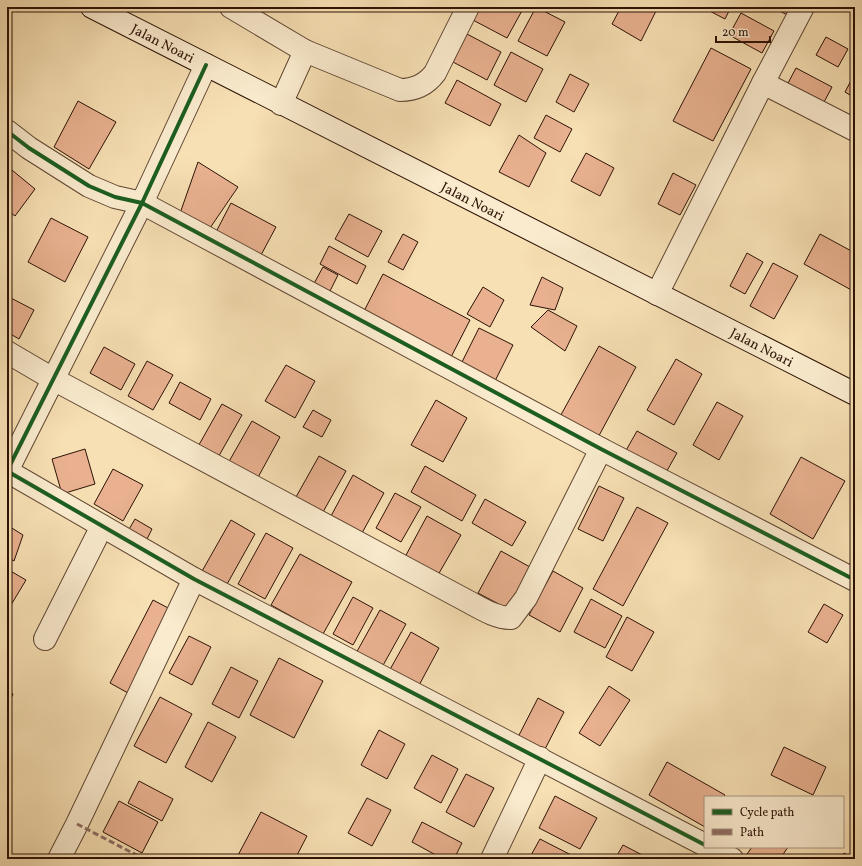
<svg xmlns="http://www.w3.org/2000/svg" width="862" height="866" viewBox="0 0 862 866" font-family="Vollkorn,serif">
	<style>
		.building { fill: #e9b190; stroke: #2c1205 }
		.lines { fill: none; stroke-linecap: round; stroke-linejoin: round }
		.street-casing { stroke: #5f4631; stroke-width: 24 }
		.secondary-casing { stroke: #2c1205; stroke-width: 24 }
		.street { stroke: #faebce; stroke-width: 22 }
		.secondary { stroke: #faebce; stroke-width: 22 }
		.quiet { stroke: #8d6e63; stroke-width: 3; stroke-dasharray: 6 3; stroke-linecap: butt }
		.cycleway-casing { stroke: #faebce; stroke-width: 6 }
		.cycleway { stroke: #1b5e20; stroke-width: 4 }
		.labels { text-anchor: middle; stroke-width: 3; stroke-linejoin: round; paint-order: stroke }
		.street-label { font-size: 14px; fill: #2c1205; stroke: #faebce }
	</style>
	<rect width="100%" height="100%" fill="#f7e0b4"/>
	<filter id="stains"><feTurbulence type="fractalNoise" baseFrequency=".005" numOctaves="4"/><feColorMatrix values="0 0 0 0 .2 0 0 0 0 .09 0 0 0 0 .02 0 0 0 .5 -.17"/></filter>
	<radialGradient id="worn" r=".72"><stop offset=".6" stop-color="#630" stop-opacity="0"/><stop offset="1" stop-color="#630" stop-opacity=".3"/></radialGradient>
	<g class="building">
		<polygon points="477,7 524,7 507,38 471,19"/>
		<polygon points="536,7 565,22 547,56 518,41"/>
		<polygon points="621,7 655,7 657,9 641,41 612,24"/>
		<polygon points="702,7 731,7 725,19"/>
		<polygon points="773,7 791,7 787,15"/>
		<polygon points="741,13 774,31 762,53 729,35"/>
		<polygon points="467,34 501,52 487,80 453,62"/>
		<polygon points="826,37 848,49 838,67 816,55"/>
		<polygon points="711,48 751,69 713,141 673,121"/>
		<polygon points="511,52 543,69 526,102 494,85"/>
		<polygon points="796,68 832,87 823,104 787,85"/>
		<polygon points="855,73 855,98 845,92"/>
		<polygon points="570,74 589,84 574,112 556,102"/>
		<polygon points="457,80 501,104 490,126 445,103"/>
		<polygon points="78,101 116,122 89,169 54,147"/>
		<polygon points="546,115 572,129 560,152 534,138"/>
		<polygon points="519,135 546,153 529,187 499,172"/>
		<polygon points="586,153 614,168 600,196 571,181"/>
		<polygon points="198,162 238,187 210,228 178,219"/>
		<polygon points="7,166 35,189 15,216 7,210"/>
		<polygon points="673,173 696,185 680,215 658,204"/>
		<polygon points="231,203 276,227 261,255 216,232"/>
		<polygon points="349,214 382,231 368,257 335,239"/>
		<polygon points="51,218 88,237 65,282 28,262"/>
		<polygon points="403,234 418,242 403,270 388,262"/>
		<polygon points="820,234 855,253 855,292 804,264"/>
		<polygon points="329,246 366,266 357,284 320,264"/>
		<polygon points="747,253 763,262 745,294 730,286"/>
		<polygon points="773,263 798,276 774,319 750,306"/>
		<polygon points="323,267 338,275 327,297 311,289"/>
		<polygon points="383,274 470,320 449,361 362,315"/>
		<polygon points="542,277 563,288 555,310 530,305"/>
		<polygon points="483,287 504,300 490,327 467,314"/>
		<polygon points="7,296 34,310 19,339 7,332"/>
		<polygon points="548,310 577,326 565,351 531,327"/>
		<polygon points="479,328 513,345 493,385 459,368"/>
		<polygon points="599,346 636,367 595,443 557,422"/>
		<polygon points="104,347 135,364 121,390 90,373"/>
		<polygon points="676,359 702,374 674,425 647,410"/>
		<polygon points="147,361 173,375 153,410 128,396"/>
		<polygon points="286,365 315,381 295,418 265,401"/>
		<polygon points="180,382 211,399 200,420 169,403"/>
		<polygon points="436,400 467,418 443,462 411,445"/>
		<polygon points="717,402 743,416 719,460 693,445"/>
		<polygon points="222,404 242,415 216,461 196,450"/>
		<polygon points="313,410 331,420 322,437 303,427"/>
		<polygon points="252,421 280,437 256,481 227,465"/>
		<polygon points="637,431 677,453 664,476 624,454"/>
		<polygon points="85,449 95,484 62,494 52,459"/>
		<polygon points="319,456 346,471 323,512 296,497"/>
		<polygon points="801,457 845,481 813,539 770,514"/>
		<polygon points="425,466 476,495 462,521 411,492"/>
		<polygon points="113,469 143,485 123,521 94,504"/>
		<polygon points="353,475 384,493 362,533 331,516"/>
		<polygon points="599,486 624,498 603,541 578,529"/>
		<polygon points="395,493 421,507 401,542 376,528"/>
		<polygon points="485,499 526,522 512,546 472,523"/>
		<polygon points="637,507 668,523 623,606 593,589"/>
		<polygon points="427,516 461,535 438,575 405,557"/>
		<polygon points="135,519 152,529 146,541 128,531"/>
		<polygon points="231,520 255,534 226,586 201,573"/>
		<polygon points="7,525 23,535 14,561 7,557"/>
		<polygon points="266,533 293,548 265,599 238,584"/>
		<polygon points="501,551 530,567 508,609 478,593"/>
		<polygon points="300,554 352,582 323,634 271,605"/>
		<polygon points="7,569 26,580 8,610 7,609"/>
		<polygon points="553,571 583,588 560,632 529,615"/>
		<polygon points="353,597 373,608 353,645 333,634"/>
		<polygon points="591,599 622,616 605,648 574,632"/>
		<polygon points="153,600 172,610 128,693 110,683"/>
		<polygon points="824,604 843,615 827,643 808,632"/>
		<polygon points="380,610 406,624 381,669 355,655"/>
		<polygon points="627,617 654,632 632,671 606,657"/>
		<polygon points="411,632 439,648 417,689 388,673"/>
		<polygon points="189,636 211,647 192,685 169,673"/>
		<polygon points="279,658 323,681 294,738 250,715"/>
		<polygon points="231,667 258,681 239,718 212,704"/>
		<polygon points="609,686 630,700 600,746 579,733"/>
		<polygon points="7,691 13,694 7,707"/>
		<polygon points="160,697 192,714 166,763 134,746"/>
		<polygon points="538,698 564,712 543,753 517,739"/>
		<polygon points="208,722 236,737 212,782 185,767"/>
		<polygon points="379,730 405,744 387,779 361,765"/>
		<polygon points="784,747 826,767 813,795 771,775"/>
		<polygon points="432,755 458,769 441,803 414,788"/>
		<polygon points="667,762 725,795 723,797 705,797 705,827 649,795"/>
		<polygon points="466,774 494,788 474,827 446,812"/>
		<polygon points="139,781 173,799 162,821 128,803"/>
		<polygon points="555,796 597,818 580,849 539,828"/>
		<polygon points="367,798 391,810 372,846 348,833"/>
		<polygon points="119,801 158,822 142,853 103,832"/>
		<polygon points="261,812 307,836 295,859 236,859"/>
		<polygon points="422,822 462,843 454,859 443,859 412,842"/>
		<polygon points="540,839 577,858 577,859 535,859 530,857"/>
		<polygon points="623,845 650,859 615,859"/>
		<polygon points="752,847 788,847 780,859 748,859 745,857"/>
		<polygon points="844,853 854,859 840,859"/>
	</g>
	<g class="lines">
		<defs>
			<g id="street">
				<path d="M231 7 305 51 400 90C415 90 426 85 435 73L468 7"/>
				<polyline points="206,65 142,203 7,471 194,579 705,845"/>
				<polyline points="763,83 855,130"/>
				<polyline points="281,104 305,51"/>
				<polyline points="7,131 29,148 89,186 115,197 142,203 601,449 855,580"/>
				<polyline points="657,294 763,83 803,7"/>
				<path d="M7 352 53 379 469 602C482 609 496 618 511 618L526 598 601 449"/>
				<polyline points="45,639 102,526"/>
				<polyline points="709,847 732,859"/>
				<polyline points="59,859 77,824 194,579"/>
				<polyline points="492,859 540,758"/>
			</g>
			<polyline id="secondary" points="92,7 855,394"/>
		</defs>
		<use href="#street" class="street-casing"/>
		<use href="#secondary" class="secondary-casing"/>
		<use href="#street" class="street"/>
		<use href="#secondary" class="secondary"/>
		<polyline class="quiet" points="77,824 144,859"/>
		<defs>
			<g id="cycleway">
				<polyline points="206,65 142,203 7,471 194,579 705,845"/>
				<polyline points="7,131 29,148 89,186 115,197 142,203 601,449 855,580"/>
			</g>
		</defs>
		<use href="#cycleway" class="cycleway-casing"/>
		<use href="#cycleway" class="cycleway"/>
	</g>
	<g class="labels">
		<g class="street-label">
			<text transform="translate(163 43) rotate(27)" y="5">Jalan Noari</text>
			<text transform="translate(473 201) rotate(27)" y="5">Jalan Noari</text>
			<text transform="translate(762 347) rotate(27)" y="5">Jalan Noari</text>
		</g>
	</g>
	<rect width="862" height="866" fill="none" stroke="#f7e0b4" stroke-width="24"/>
	<rect x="8" y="8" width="846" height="850" fill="none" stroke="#2c1205" stroke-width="2"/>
	<rect x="12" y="12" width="838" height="842" fill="none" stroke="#2c1205"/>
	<rect x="704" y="796" width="140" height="52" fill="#faebce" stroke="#a8947e"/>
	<rect x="712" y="809" width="20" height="6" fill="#1b5e20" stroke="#a8947e"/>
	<text x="740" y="816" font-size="12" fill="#2c1205">Cycle path</text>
	<rect x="712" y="829" width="20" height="6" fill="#8d6e63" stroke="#a8947e"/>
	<text x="740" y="836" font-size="12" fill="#2c1205">Path</text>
	<path d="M716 36v6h54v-6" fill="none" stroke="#2c1205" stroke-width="2"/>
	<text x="722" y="36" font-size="12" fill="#2c1205" stroke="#faebce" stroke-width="3" paint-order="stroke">20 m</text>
	<rect width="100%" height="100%" filter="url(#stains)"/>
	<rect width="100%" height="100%" fill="url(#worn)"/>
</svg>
